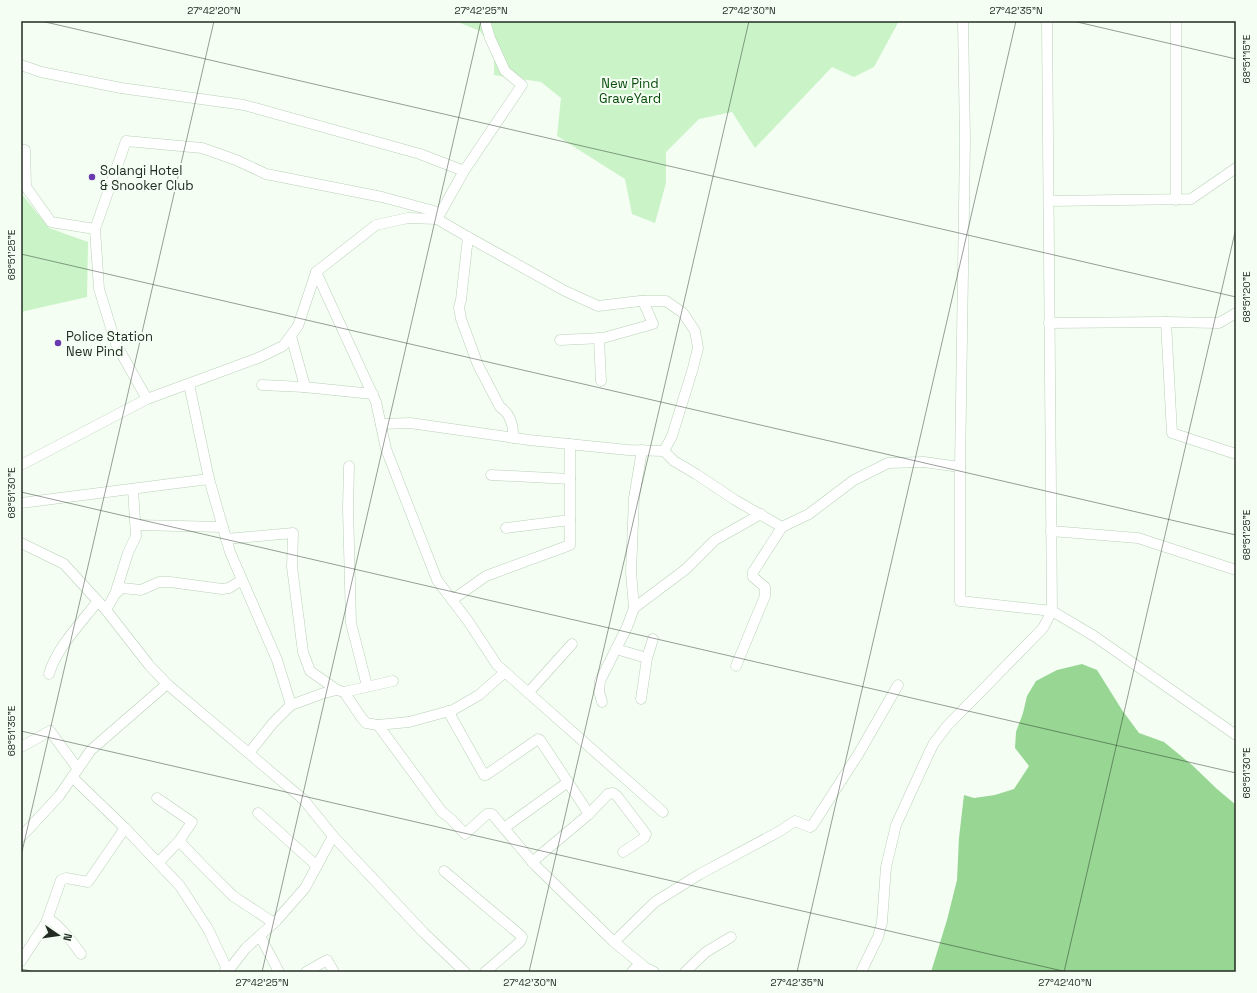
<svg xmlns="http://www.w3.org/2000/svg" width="1257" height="993" viewBox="0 0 1257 993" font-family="'Space Grotesk',sans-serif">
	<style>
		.green { fill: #caf3c7 }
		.water { fill: #97d693 }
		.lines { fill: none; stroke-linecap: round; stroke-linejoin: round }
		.minor-casing { stroke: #b9d1b7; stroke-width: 11 }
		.minor { stroke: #fff; stroke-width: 10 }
		.ticks { fill: none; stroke: #222c22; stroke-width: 1; stroke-opacity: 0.45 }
		.poi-dot { fill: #6a38af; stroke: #f4fef3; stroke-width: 1.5 }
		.labels { text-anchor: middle; stroke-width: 4; stroke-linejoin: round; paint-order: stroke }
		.park-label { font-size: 13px; fill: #084c0b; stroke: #f4fef3 }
		.poi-label { font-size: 13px; fill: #222c22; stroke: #f4fef3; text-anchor: start }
		.neatline { fill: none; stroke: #222c22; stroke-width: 1.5 }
		.ticks-label { font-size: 10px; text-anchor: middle; fill: #222c22 }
	</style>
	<rect width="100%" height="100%" fill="#f4fef3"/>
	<g class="green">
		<polygon points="460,21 899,21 874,67 854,77 832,67 755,148 732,112 699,119 666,152 666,183 655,223 632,214 625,179 557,136 561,98 541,82 494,75 494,51 480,31 460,23"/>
		<polygon points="21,193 49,228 88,242 87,297 21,312"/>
	</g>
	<polygon class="water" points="1082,664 1097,670 1122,710 1139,733 1164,742 1192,765 1217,789 1236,805 1236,972 931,972 947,920 957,880 959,838 964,795 974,798 995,795 1014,789 1029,766 1015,748 1016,732 1023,713 1027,696 1036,681 1057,670"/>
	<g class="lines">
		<defs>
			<g id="minor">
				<polyline points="963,21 965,141 960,467 960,601 1052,611 1094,636 1236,735"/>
				<polyline points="21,65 41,72 121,88 244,105 420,154 464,171"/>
				<polyline points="21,149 25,150 26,187 51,222 95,229 99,289 116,344 147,399"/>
				<polyline points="1176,200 1176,21"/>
				<polyline points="1049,201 1191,199 1236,168"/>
				<polyline points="95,229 126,141 202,148 236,160 266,174 382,197 434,211 437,219 468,237 565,291 598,306 640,301 666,301 683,313 695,331 698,348 693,368 672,436 664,451"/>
				<path d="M468 237 461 300 459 307 461 319 478 365 500 407C510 413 514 426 513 438"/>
				<polyline points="316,272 376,402 386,449 437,580 468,621 497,665 663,812"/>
				<polyline points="1236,313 1219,323 1166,322 1172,433 1236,454"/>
				<polyline points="1049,323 1166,322"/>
				<polyline points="291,336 304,383 304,387"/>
				<polyline points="599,338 601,381"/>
				<polyline points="560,340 603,338 653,324 643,301"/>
				<polyline points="189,384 209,479 230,552 277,660 291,705"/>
				<polyline points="262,385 304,387 373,394"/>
				<polyline points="381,424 410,423 529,440 628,450 664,451 674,461 696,474 735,500 782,527 809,514 854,480 888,463 924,462 960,467"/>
				<polyline points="21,465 147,399 258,358 283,346 298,326 316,272 376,225 408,218 437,219 464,171 522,85 505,71 490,38 485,21"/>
				<polyline points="349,466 348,508 351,623 367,686"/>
				<polyline points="491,475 570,479"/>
				<polyline points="21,503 209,479"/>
				<polyline points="136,525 223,527"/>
				<polyline points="506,528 570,520"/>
				<polyline points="1051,531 1138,538 1236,570"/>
				<polyline points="226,539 293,533 292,567 303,652 310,671 337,690"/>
				<polyline points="21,543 64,564 106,610 149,665 167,684 304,800 333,836 424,933 465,972"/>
				<polyline points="115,594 128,553 136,536 133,489"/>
				<polyline points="452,600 486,576 570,545 570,444"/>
				<polyline points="634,608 686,569 715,540 761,514"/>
				<polyline points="106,610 115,594 122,588 141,590 159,582 170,582 222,589 229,588 242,580"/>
				<polyline points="616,649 647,658"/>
				<polyline points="736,666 765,596 765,587 753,577 753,572 782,527"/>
				<path d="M49 674C57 647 81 623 98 601"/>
				<polyline points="344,692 393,681"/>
				<polyline points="528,693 572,644"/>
				<polyline points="641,699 647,658 653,639"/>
				<polyline points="602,702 599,691 600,681 627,627 634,608 631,572 634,498 642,450"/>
				<polyline points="448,711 484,775 486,775 538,739 540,740 589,814"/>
				<polyline points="378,725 442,812 451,819 465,834 487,814 492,814 535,865 614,942 646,968 654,972"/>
				<polyline points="21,747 50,731 78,769"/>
				<polyline points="249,753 273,723 291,705 324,693 337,690 344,692 361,717 366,723 378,725 409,722 453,710 479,695 505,672"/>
				<polyline points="72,777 125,828 180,886 208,929 228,971"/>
				<polyline points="157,798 192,822 179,841 158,863"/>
				<polyline points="258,813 317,866"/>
				<polyline points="504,828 568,782"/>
				<polyline points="21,837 59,796 91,750 167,684"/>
				<polyline points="179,841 202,865 233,896 274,923"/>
				<polyline points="532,862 589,814 608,794 613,793 617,796 646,834 644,838 623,852"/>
				<polyline points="444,871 519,934 522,937 520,942 485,972"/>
				<path d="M48 918C62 928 71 940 81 954"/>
				<polyline points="260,936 279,972"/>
				<polyline points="614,942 655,902 700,874 780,831 795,821 810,827 812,826 859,753 898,685"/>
				<polyline points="21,961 46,923 61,880 66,878 88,882 125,828"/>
				<polyline points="224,972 228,971 246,948 276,921 305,888 333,836"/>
				<polyline points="306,972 327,960 334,972"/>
				<polyline points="632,972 640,963"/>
				<polyline points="685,972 706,952 731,937"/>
				<polyline points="861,972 878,937 882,922 886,867 896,825 929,753 934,743 947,726 1043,628 1052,611 1047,21"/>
			</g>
		</defs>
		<use href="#minor" class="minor-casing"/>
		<use href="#minor" class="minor"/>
	</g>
	<path class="ticks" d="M41 21 1236 297M1073 21 1236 59M21 254 1236 535M21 492 1236 773M21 731 1067 972M21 856 214 21M21 969 36 972M262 972 481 21M529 972 749 21M797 972 1016 21M1064 972 1236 228"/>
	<g class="poi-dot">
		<circle cx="92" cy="177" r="4"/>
		<circle cx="58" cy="343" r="4"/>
	</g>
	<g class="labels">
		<g class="park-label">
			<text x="630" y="88">New Pind<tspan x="630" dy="15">GraveYard</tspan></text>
		</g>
		<g class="poi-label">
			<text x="100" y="175">Solangi Hotel<tspan x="100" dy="15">&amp; Snooker Club</tspan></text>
			<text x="66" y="341">Police Station<tspan x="66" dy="15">New Pind</tspan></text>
		</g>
	</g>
	<rect width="1257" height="993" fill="none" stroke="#f4fef3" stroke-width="44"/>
	<g transform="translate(58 935) rotate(103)" stroke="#f4fef3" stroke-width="3" paint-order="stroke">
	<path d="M0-3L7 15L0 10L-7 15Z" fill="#222c22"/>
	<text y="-6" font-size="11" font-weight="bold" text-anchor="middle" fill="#222c22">N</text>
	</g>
	<rect x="22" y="22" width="1213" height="949" class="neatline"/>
	<g class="ticks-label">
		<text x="214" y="14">27°42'20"N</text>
		<text x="481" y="14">27°42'25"N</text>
		<text x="749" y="14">27°42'30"N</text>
		<text x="1016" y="14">27°42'35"N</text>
		<text transform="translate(1246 59) rotate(-90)" y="4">68°51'15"E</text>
		<text transform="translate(11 255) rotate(-90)" y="4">68°51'25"E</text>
		<text transform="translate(1246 297) rotate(-90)" y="4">68°51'20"E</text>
		<text transform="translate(11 493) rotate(-90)" y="4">68°51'30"E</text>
		<text transform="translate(1246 535) rotate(-90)" y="4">68°51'25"E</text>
		<text transform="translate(11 731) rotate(-90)" y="4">68°51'35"E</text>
		<text transform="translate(1246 773) rotate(-90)" y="4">68°51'30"E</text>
		<text x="262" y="986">27°42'25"N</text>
		<text x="530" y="986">27°42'30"N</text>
		<text x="797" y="986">27°42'35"N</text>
		<text x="1065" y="986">27°42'40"N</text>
	</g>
</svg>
